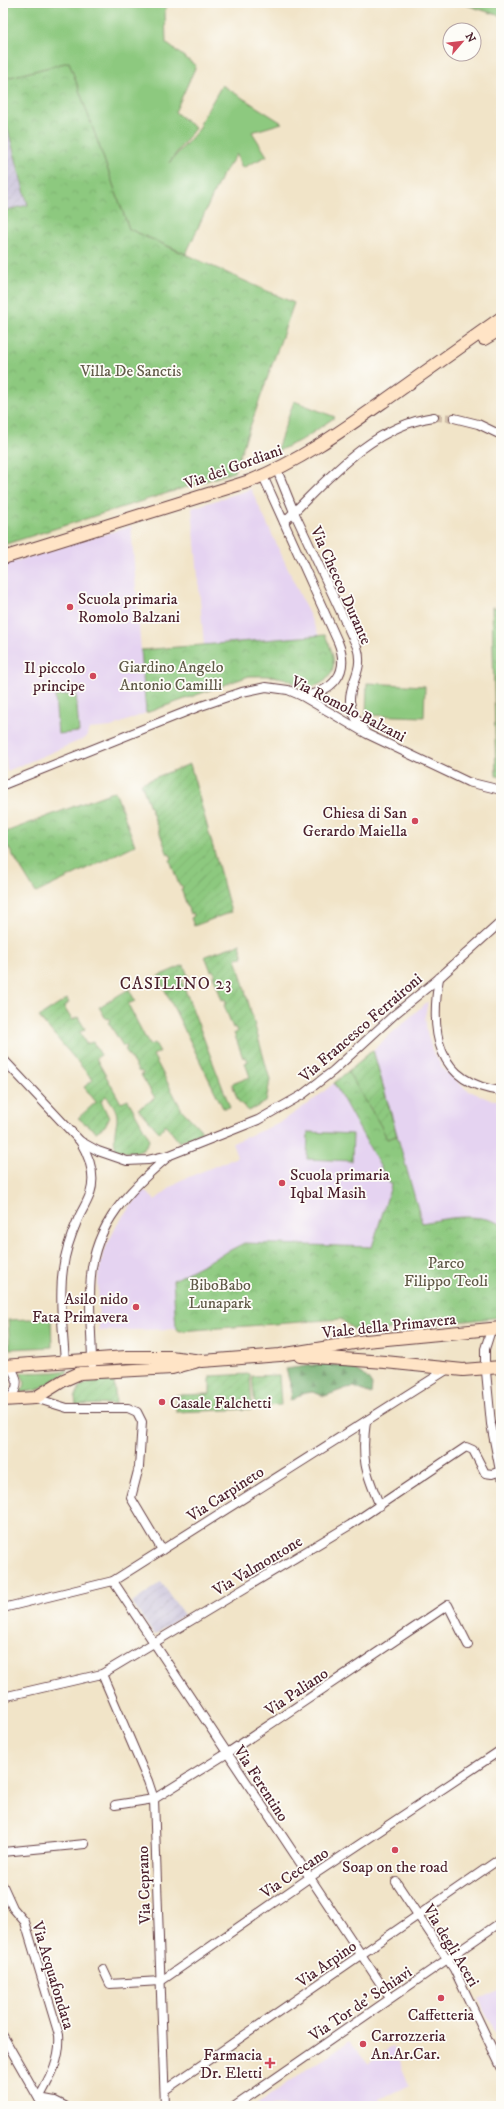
<svg xmlns="http://www.w3.org/2000/svg" width="504" height="2109" viewBox="0 0 504 2109" font-family="'IM FELL DW Pica',serif">
	<style>
		.built { fill: #e5d3f1 }
		.industrial { fill: url(#industrial-furrows) }
		.grass { fill: #8dc97f; stroke: #6c7455 }
		.forest { fill: url(#forest-firs); stroke: #5e664c }
		.park { fill: url(#park-crowns); stroke: #6c7455 }
		.garden { fill: url(#garden-furrows); stroke: #6c7455 }
		.lines { fill: none; stroke-linecap: round; stroke-linejoin: round }
		.street-tunnel { stroke: #d0bda9; stroke-width: 8; stroke-dasharray: 8 4; stroke-linecap: butt }
		.street-casing { stroke: #633d43; stroke-width: 10 }
		.secondary-casing { stroke: #633d43; stroke-width: 14 }
		.street { stroke: #fff; stroke-width: 8 }
		.secondary { stroke: #ffe4c6; stroke-width: 12 }
		.poi-dot { fill: #d1495b; stroke: #fdfcf7; stroke-width: 1.5 }
		.labels { text-anchor: middle; stroke-width: 3.5; stroke-linejoin: round; paint-order: stroke }
		.park-label { font-size: 16px; fill: #615a48; stroke: #fdfcf7 }
		.street-label { font-size: 16px; fill: #4a1f2b; stroke: #fdfcf7 }
		.poi-label { font-size: 16px; fill: #4a1f2b; stroke: #fdfcf7; text-anchor: start }
		.neighbourhood-label { font-size: 17px; letter-spacing: 1px; fill: #4a1f2b; stroke: #fdfcf7 }
	</style>
	<defs>
		<pattern id="industrial-furrows" width="10" height="10" patternUnits="userSpaceOnUse"><rect width="10" height="10" fill="#c7c0d9"/><path d="M-1 1l2-2M0 10L10 0M9 11l2-2" fill="none" stroke="#aca5ba"/></pattern>
		<pattern id="forest-firs" width="22" height="20" patternUnits="userSpaceOnUse"><rect width="22" height="20" fill="#72ad6e"/><path d="M5 1l3.5 6h-7zM16 11l3.5 6h-7z" fill="#608c5b"/></pattern>
		<pattern id="park-crowns" width="20" height="18" patternUnits="userSpaceOnUse"><rect width="20" height="18" fill="#8dc97f"/><path d="M2 6a3 3 0 1 1 6 0M12 15a3 3 0 1 1 6 0" fill="none" stroke="#7bac6e"/></pattern>
		<pattern id="garden-furrows" width="10" height="10" patternUnits="userSpaceOnUse"><rect width="10" height="10" fill="#8dc97f"/><path d="M-1 1l2-2M0 10L10 0M9 11l2-2" fill="none" stroke="#7bac6e"/></pattern>
	</defs>
	<rect width="100%" height="100%" fill="#fdfcf7"/>
	<filter id="ink" filterUnits="userSpaceOnUse"><feTurbulence type="fractalNoise" baseFrequency=".025" numOctaves="2"/><feDisplacementMap in="SourceGraphic" scale="8" xChannelSelector="R" yChannelSelector="G"/><feConvolveMatrix kernelMatrix="1 2 1 2 8 2 1 2 1" color-interpolation-filters="sRGB"/></filter>
	<filter id="wash" filterUnits="userSpaceOnUse"><feTurbulence type="fractalNoise" baseFrequency=".012" numOctaves="4" result="noise"/><feDisplacementMap in="SourceGraphic" scale="16" xChannelSelector="R" yChannelSelector="G"/><feGaussianBlur stdDeviation="0.9" result="paint"/><feColorMatrix in="noise" values="0 0 0 0 0 0 0 0 0 0 0 0 0 0 0 0 0 1.4 0 .05"/><feComposite in="paint" operator="in"/></filter>
	<g filter="url(#wash)">
		<rect width="100%" height="100%" fill="#f1e4c8"/>
		<g class="built">
			<polygon points="251,489 319,636 204,645 192,508"/>
			<polygon points="131,526 146,713 111,727 89,729 86,738 7,771 3,727 3,565"/>
			<polygon points="428,1001 425,1016 427,1032 432,1050 444,1070 467,1090 488,1099 501,1101 501,1224 477,1217 449,1218 422,1223 373,1050"/>
			<polygon points="334,1083 391,1186 372,1247 244,1243 173,1280 176,1329 99,1331 98,1275 105,1249 119,1221 144,1190 155,1200 179,1181 237,1157 232,1143 270,1127 287,1118 316,1098"/>
			<polygon points="501,1989 501,2047 479,1999"/>
			<polygon points="349,2041 368,2064 393,2046 409,2085 380,2099 383,2106 254,2106"/>
		</g>
		<g class="industrial">
			<polygon points="3,111 28,205 3,211"/>
			<polygon points="161,1582 184,1615 154,1635 132,1603"/>
		</g>
		<g class="grass">
			<polygon points="3,3 168,3 165,10 166,43 196,66 175,112 195,128 169,163 200,128 201,121 222,85 282,123 252,132 267,156 242,168 237,154 221,177 186,254 129,229 69,62 3,79"/>
			<polygon points="460,3 501,3 501,16"/>
			<polygon points="294,401 335,417 305,438 276,452"/>
			<polygon points="367,683 425,686 424,717 366,715"/>
			<polygon points="76,694 79,732 58,734 55,696"/>
			<polygon points="308,1132 353,1134 352,1161 307,1159"/>
			<polygon points="51,1318 52,1347 10,1349 8,1320"/>
			<polygon points="67,1370 68,1372 37,1390 19,1393 24,1387 25,1382 20,1373 55,1372"/>
		</g>
		<path class="forest" d="M320 1364C340 1365 361 1365 372 1385L371 1394 354 1387 347 1388 325 1396 312 1392 305 1393 290 1401 292 1391 286 1369Z"/>
		<g class="park">
			<polygon points="69,62 129,229 294,303 234,472 3,545 3,211 28,205 3,111 3,79"/>
			<polygon points="492,607 501,608 501,777 496,776"/>
			<path d="M325 635C333 652 341 672 320 684 315 686 308 689 302 687 297 686 293 682 289 680 277 675 261 676 249 676L146 713 141 650Z"/>
			<polygon points="115,791 135,845 36,893 3,839 3,833"/>
			<path d="M373 1050 422 1223C449 1218 475 1212 501 1224V1317L358 1333 341 1319 180 1331 176 1329 173 1280 244 1243 372 1247 391 1186 334 1083Z"/>
		</g>
		<g class="garden">
			<polygon points="190,764 231,912 194,926 191,918 194,916 193,913 190,914 181,889 183,888 181,885 179,885 170,860 172,859 170,854 168,855 141,783"/>
			<polygon points="240,944 243,957 236,958 270,1080 266,1102 249,1111 238,1101 232,1084 250,1077 245,1063 248,1061 246,1057 243,1058 234,1033 237,1032 235,1027 233,1028 224,1005 226,1004 225,999 222,1000 213,975 215,974 213,970 211,971 205,956"/>
			<polygon points="184,965 188,977 181,979 230,1107 223,1108 158,976"/>
			<polygon points="129,989 135,1001 128,1004 149,1045 155,1043 160,1052 153,1055 182,1110 203,1132 179,1142 165,1124 160,1133 138,1109 155,1098 141,1075 143,1074 141,1071 139,1072 125,1049 127,1048 126,1045 123,1046 108,1022 111,1021 109,1018 106,1019 99,1007"/>
			<path d="M67 999 69 1003 64 1007 72 1020 78 1017 85 1029 80 1032 86 1044 93 1042 101 1055 96 1058 121 1103 128 1100 148 1136 149 1141C142 1155 129 1153 116 1150 109 1125 128 1120 106 1096L101 1101 109 1118 105 1126 96 1132 78 1118 96 1102 84 1087 93 1080 39 1017Z"/>
			<polygon points="373,1050 397,1136 387,1139 381,1126 348,1072"/>
			<polygon points="250,1374 252,1409 176,1412 176,1395 210,1394 210,1376"/>
			<polygon points="279,1375 281,1405 255,1407 252,1376"/>
			<polygon points="114,1381 116,1404 76,1405 75,1398 80,1386 90,1382"/>
		</g>
	</g>
	<g filter="url(#ink)">
		<g class="lines">
			<polyline class="street-tunnel" points="434,417 454,418"/>
			<defs>
				<g id="street">
					<polyline points="454,418 478,424 501,435"/>
					<path d="M277 470 294 512 357 647C368 681 331 690 364 730"/>
					<path d="M263 476 338 642C351 674 332 692 302 696"/>
					<path d="M284 522C327 480 371 426 434 417"/>
					<polyline points="3,785 198,707 242,692 266,687 288,690 302,696 367,734 468,782 501,790"/>
					<path d="M439 978C430 1032 436 1083 501 1091"/>
					<polyline points="3,1059 80,1141 98,1151 127,1161 148,1160 170,1155 258,1120 302,1095 333,1071 395,1014 439,978 501,922"/>
					<polyline points="491,1330 485,1349 485,1361 491,1424 501,1476"/>
					<path d="M65 1361C63 1333 59 1297 63 1269 65 1252 71 1235 78 1219 82 1210 87 1203 90 1194 96 1176 89 1156 80 1141"/>
					<path d="M8 1365C19 1377 20 1387 9 1399"/>
					<path d="M92 1365C92 1335 88 1306 91 1276 95 1224 130 1189 168 1157"/>
					<polyline points="35,1398 67,1408 128,1408 137,1412 142,1422 139,1467 131,1498 162,1550"/>
					<path d="M366 1421C361 1459 365 1471 380 1506"/>
					<polyline points="113,1581 390,1998"/>
					<polyline points="3,1608 113,1581 448,1369"/>
					<polyline points="102,1674 148,1781 154,1799 165,2106"/>
					<polyline points="3,1697 102,1674 350,1525 466,1447 473,1450 485,1473 492,1474 501,1471"/>
					<polyline points="115,1805 154,1799 226,1754 448,1605 468,1645"/>
					<polyline points="3,1852 85,1844"/>
					<polyline points="396,1882 454,1969 501,2067"/>
					<path d="M3 1886 13 1908 25 1922 59 2035C61 2059 50 2078 39 2098"/>
					<polyline points="103,1969 110,1984 161,1981 309,1878 501,1750"/>
					<polyline points="3,2036 43,2106"/>
					<polyline points="165,2090 501,1858"/>
					<polyline points="39,2098 55,2101 65,2106"/>
					<polyline points="235,2106 501,1922"/>
				</g>
				<g id="secondary">
					<polyline points="484,339 501,329"/>
					<path d="M3 558 250 481C300 461 343 430 387 399 425 372 463 345 501 318"/>
					<polyline points="300,1356 385,1362 463,1370 501,1367"/>
					<polyline points="3,1366 126,1357 170,1357 202,1361 216,1360 280,1355 366,1341 501,1328"/>
					<polyline points="3,1400 35,1398 64,1380 80,1373 172,1368 195,1362"/>
				</g>
			</defs>
			<use href="#street" class="street-casing"/>
			<use href="#secondary" class="secondary-casing"/>
			<use href="#street" class="street"/>
			<use href="#secondary" class="secondary"/>
		</g>
	</g>
	<g class="poi-dot">
		<circle cx="70" cy="607" r="4"/>
		<circle cx="93" cy="676" r="4"/>
		<circle cx="415" cy="821" r="4"/>
		<circle cx="282" cy="1183" r="4"/>
		<circle cx="136" cy="1307" r="4"/>
		<circle cx="162" cy="1402" r="4"/>
		<circle cx="395" cy="1850" r="4"/>
		<circle cx="441" cy="1998" r="4"/>
		<circle cx="363" cy="2044" r="4"/>
		<path d="M268 2057h4v4h4v4h-4v4h-4v-4h-4v-4h4z"/>
	</g>
	<g class="labels">
		<g class="park-label">
			<text x="131" y="376">Villa De Sanctis</text>
			<text x="171" y="672">Giardino Angelo<tspan x="171" dy="18">Antonio Camilli</tspan></text>
			<text x="446" y="1268">Parco<tspan x="446" dy="18">Filippo Teoli</tspan></text>
			<text x="220" y="1290">BiboBabo<tspan x="220" dy="18">Lunapark</tspan></text>
		</g>
		<g class="street-label">
			<text transform="translate(233 466) rotate(-20)" y="6">Via dei Gordiani</text>
			<text transform="translate(342 585) rotate(66)" y="6">Via Checco Durante</text>
			<text transform="translate(349 708) rotate(27)" y="6">Via Romolo Balzani</text>
			<text transform="translate(360 1027) rotate(-41)" y="6">Via Francesco Ferraironi</text>
			<text transform="translate(389 1325) rotate(-6)" y="6">Viale della Primavera</text>
			<text transform="translate(225 1493) rotate(-33)" y="6">Via Carpineto</text>
			<text transform="translate(257 1565) rotate(-31)" y="6">Via Valmontone</text>
			<text transform="translate(296 1691) rotate(-34)" y="6">Via Paliano</text>
			<text transform="translate(262 1783) rotate(57)" y="6">Via Ferentino</text>
			<text transform="translate(294 1872) rotate(-34)" y="6">Via Ceccano</text>
			<text transform="translate(143 1885) rotate(-92)" y="6">Via Ceprano</text>
			<text transform="translate(452 1945) rotate(59)" y="6">Via degli Aceri</text>
			<text transform="translate(326 1963) rotate(-35)" y="6">Via Arpino</text>
			<text transform="translate(54 1975) rotate(73)" y="6">Via Acquafondata</text>
			<text transform="translate(360 2003) rotate(-34)" y="6">Via Tor de' Schiavi</text>
		</g>
		<g class="poi-label">
			<text x="78" y="604">Scuola primaria<tspan x="78" dy="18">Romolo Balzani</tspan></text>
			<text x="85" y="673" text-anchor="end">Il piccolo<tspan x="85" dy="18">principe</tspan></text>
			<text x="407" y="818" text-anchor="end">Chiesa di San<tspan x="407" dy="18">Gerardo Maiella</tspan></text>
			<text x="290" y="1180">Scuola primaria<tspan x="290" dy="18">Iqbal Masih</tspan></text>
			<text x="128" y="1304" text-anchor="end">Asilo nido<tspan x="128" dy="18">Fata Primavera</tspan></text>
			<text x="170" y="1408">Casale Falchetti</text>
			<text x="395" y="1872" text-anchor="middle">Soap on the road</text>
			<text x="441" y="2020" text-anchor="middle">Caffetteria</text>
			<text x="371" y="2041">Carrozzeria<tspan x="371" dy="18">An.Ar.Car.</tspan></text>
			<text x="262" y="2060" text-anchor="end">Farmacia<tspan x="262" dy="18">Dr. Eletti</tspan></text>
		</g>
		<g class="neighbourhood-label">
			<text x="176" y="989">CASILINO 23</text>
		</g>
	</g>
	<rect width="504" height="2109" fill="none" stroke="#fdfcf7" stroke-width="16"/>
	<g transform="translate(462 42) rotate(62)"><circle r="19" fill="#fdfcf7" stroke="#b5a4a5"/>
	<path d="M0-3L7 15L0 10L-7 15Z" fill="#d1495b"/>
	<text y="-6" font-size="11" font-weight="bold" text-anchor="middle" fill="#4a1f2b">N</text>
	</g>
</svg>
